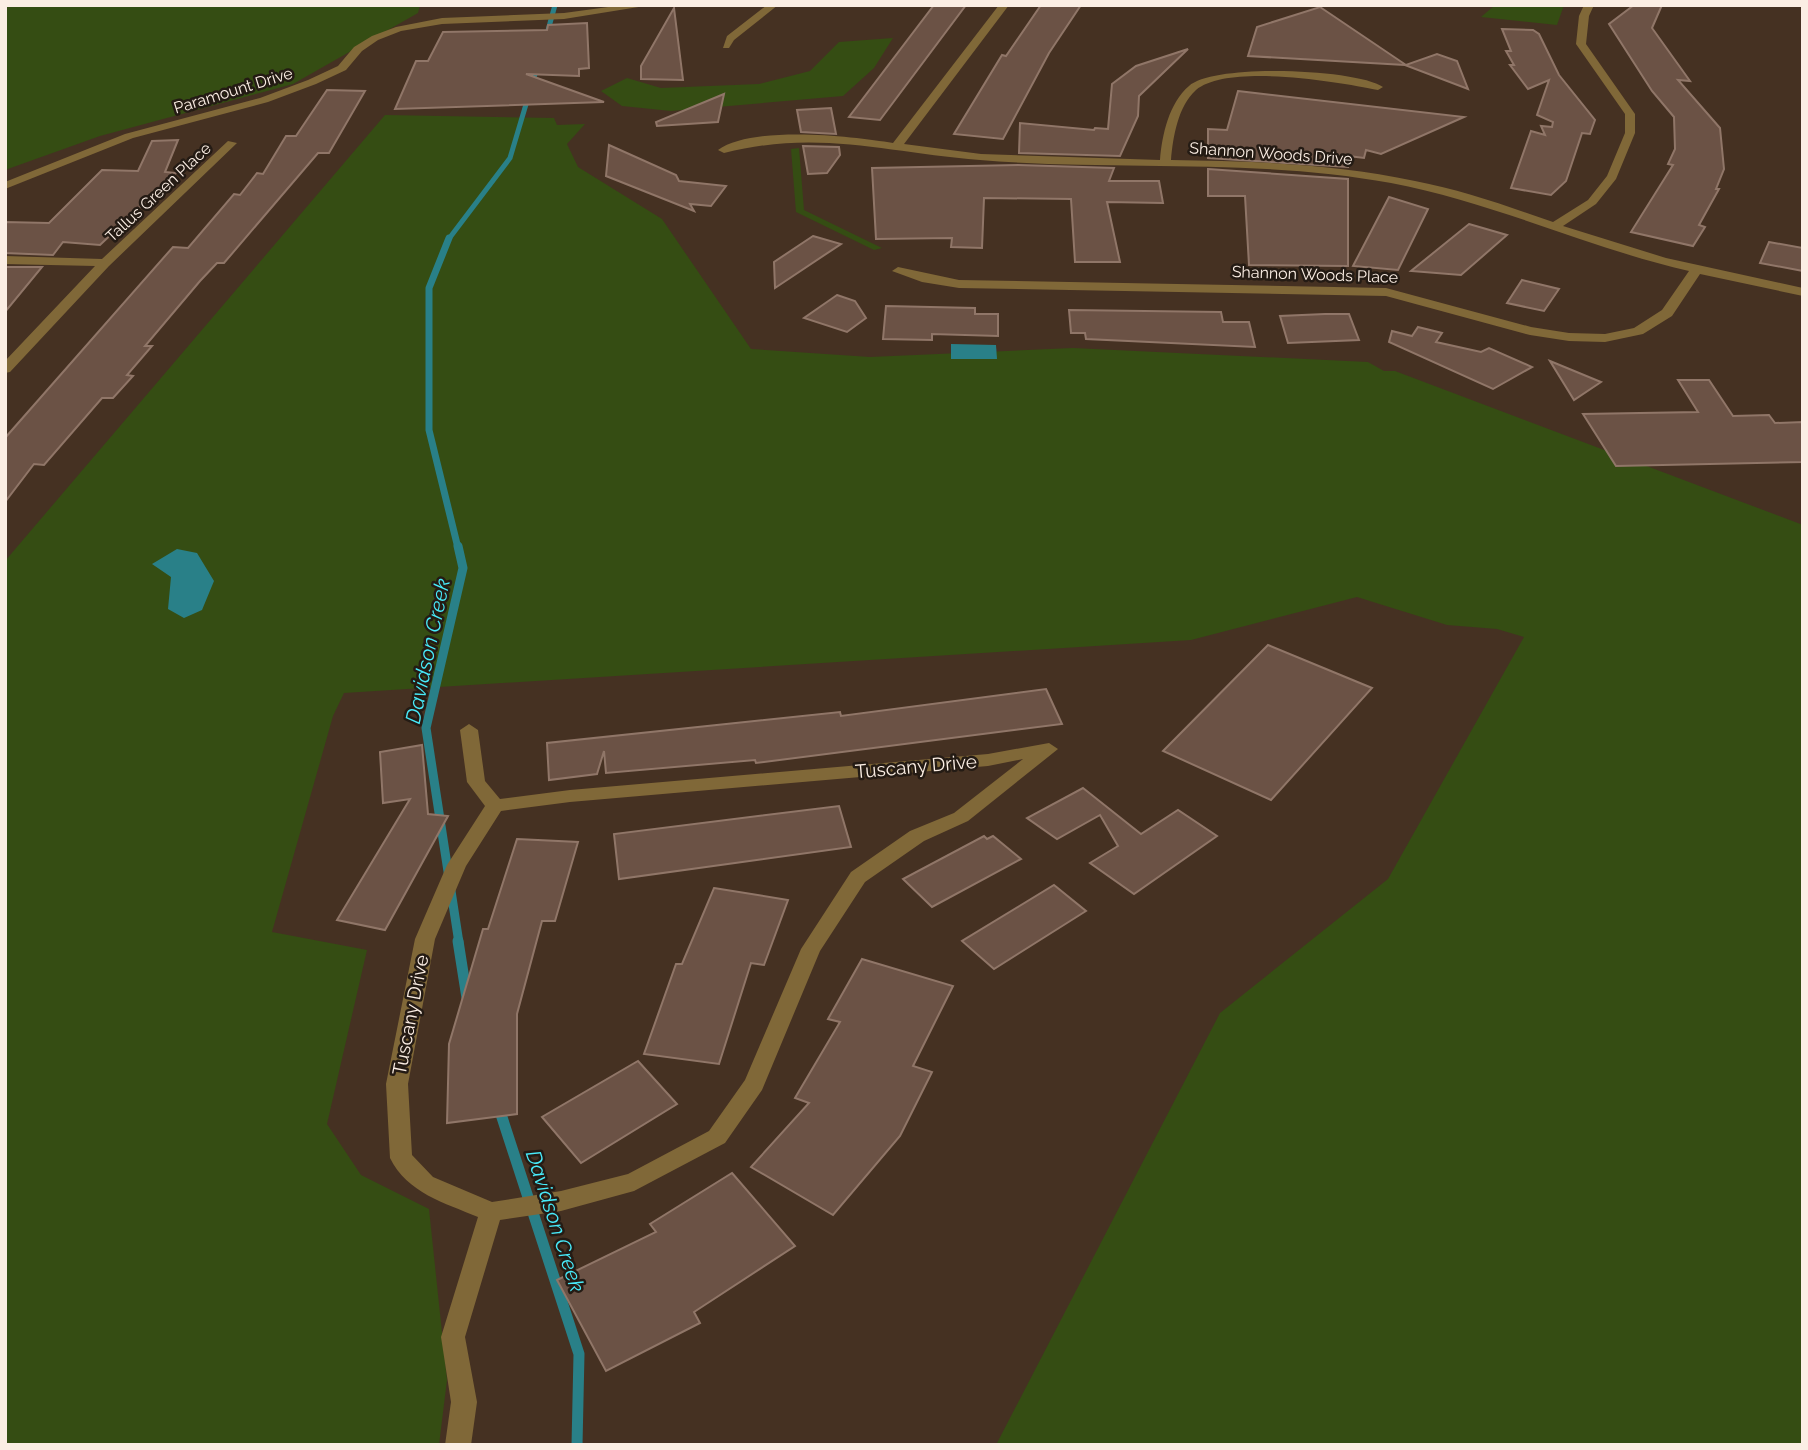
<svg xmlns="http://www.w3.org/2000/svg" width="1808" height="1450" font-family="Raleway,sans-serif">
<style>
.green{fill:#354d13}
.water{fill:#298088}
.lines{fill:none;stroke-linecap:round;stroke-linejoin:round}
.stream-far3{stroke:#298088;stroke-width:5}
.stream-far2{stroke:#298088;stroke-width:7}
.stream-far1{stroke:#298088;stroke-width:9}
.stream{stroke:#298088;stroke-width:11}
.building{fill:#6b5245;stroke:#907668;stroke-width:2}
.minor{fill:#806838;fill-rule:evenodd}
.labels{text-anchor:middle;stroke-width:5;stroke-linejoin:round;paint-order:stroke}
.far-street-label{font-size:16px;fill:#fbeee4;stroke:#241b14}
.street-label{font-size:19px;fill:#fbeee4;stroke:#241b14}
.water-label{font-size:21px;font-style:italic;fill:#48ebfa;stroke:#241b14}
</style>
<rect width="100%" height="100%" fill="#453122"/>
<g class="green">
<polygon points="5,5 420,5 418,13 293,84 100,136 5,170"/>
<polygon points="1495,5 1564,5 1557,25 1481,17"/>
<polygon points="893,38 874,68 843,96 671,111 622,106 601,91 627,78 661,88 759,84 810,71 839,42"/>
<polygon points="385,115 554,118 557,125 585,124 567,144 578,167 662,219 751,349 870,357 1073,348 1368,362 1384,371 1395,371 1803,525 1803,1445 996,1445 1220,1013 1388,879 1524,637 1497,629 1447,625 1357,597 1191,640 344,693 333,716 272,932 367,950 327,1124 361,1175 429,1209 447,1380 439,1445 5,1445 5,561"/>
<polygon points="799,148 804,210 882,248 874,250 796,212 791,149"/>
</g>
<g class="water">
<polygon points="951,344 996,345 997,359 951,359"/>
<polygon points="177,549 197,553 214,581 202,610 184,618 168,609 171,577 152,564"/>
</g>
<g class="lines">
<g class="stream-far3">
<polyline points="547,34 555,5"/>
<polyline points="448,240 510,158 538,64"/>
</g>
<polyline class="stream-far2" points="449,238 429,288 429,430 458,548"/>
<polyline class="stream-far1" points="458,546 463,568 426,728 459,943"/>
<g class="stream">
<polyline points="458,941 467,998"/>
<polyline points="498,1105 579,1354 577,1445"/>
</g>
</g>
<g class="building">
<polygon points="934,5 966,5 880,120 849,117"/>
<polygon points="1041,5 1081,5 1049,53 1003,139 954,134 1002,55 1006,56"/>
<polygon points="1634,5 1662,5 1652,28 1690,81 1678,80 1720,128 1724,169 1716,189 1719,189 1699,225 1705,227 1693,246 1631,232 1673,165 1668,164 1675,149 1674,117 1652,91 1609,24"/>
<polygon points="1320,7 1406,65 1437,54 1457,61 1468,89 1405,65 1248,56 1257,27"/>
<polygon points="674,8 683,80 641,79 641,66"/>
<polygon points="587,23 589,68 579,69 579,76 526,74 604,102 395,109 416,61 428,61 443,32 547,30 548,25"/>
<polygon points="1502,29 1533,30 1539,34 1559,75 1595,120 1590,134 1582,133 1566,181 1551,195 1511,188 1531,131 1545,135 1541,126 1552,127 1553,122 1537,115 1549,80 1528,89 1510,65 1514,65 1506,51 1511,51"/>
<polygon points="1188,49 1139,96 1138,116 1120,156 1019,153 1020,123 1094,130 1095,128 1108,129 1112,84 1136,66"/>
<polygon points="327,90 365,91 329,153 318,153 224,263 217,263 200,281 145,346 152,346 127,375 133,376 113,398 102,398 44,465 34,464 5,502 5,438 173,247 188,248 234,194 240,195 257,173 263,174 286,136 296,136"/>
<polygon points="1238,91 1464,117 1381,154 1366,150 1364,158 1348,156 1348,167 1208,158 1208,129 1227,130"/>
<polygon points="724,94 718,122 657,126 656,122"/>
<polygon points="831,108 836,134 801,132 797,110"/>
<polygon points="178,140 165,172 176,173 100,245 63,242 53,255 5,253 5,222 49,223 102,170 138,171 152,141"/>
<polygon points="609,145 676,175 679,181 726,186 711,206 690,204 694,211 606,176"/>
<polygon points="803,146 839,147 840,155 827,173 808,174"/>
<polygon points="1018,165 1114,168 1109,181 1159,181 1163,203 1107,202 1120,262 1075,262 1071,199 984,198 982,248 951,247 952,238 876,239 872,168"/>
<polygon points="1208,169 1348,179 1348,266 1249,265 1245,196 1208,196"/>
<polygon points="1389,197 1428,209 1398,270 1353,266"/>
<polygon points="1469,224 1507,235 1461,275 1411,271"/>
<polygon points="813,236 841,244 775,288 774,262"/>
<polygon points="1769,242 1803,248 1803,271 1760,263"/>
<polygon points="5,267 42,267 5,312"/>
<polygon points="1522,280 1559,289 1544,311 1507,303"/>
<polygon points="837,295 855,301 866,318 847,332 804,318"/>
<polygon points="886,306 975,308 975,314 998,314 998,336 932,334 932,340 883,339"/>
<polygon points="1069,310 1221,312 1223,322 1249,322 1255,347 1086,339 1085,333 1071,333"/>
<polygon points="1325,314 1349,314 1359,340 1288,343 1280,316"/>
<polygon points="1418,327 1442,333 1436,342 1481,352 1489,348 1532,367 1493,389 1389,342 1392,331 1412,336"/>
<polygon points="1550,361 1601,382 1574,400"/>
<polygon points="1678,380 1709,380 1733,416 1769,415 1775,423 1803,422 1803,462 1616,466 1583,414 1698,412"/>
<polygon points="1268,645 1372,688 1271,800 1163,751"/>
<polygon points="1046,689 1062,724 756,763 755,760 606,773 604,751 597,774 549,780 547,743 840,712 841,716"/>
<polygon points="422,745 428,814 448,816 385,930 337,920 410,799 383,803 380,752"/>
<polygon points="1083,788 1141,834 1178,810 1217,836 1134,894 1090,863 1118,846 1100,815 1057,839 1027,818"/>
<polygon points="839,806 851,847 619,879 614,834"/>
<polygon points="984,836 987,839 993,836 1021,859 932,907 903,879"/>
<polygon points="517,839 578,842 555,921 542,921 517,1014 517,1114 447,1123 449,1044 483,929 488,929"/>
<polygon points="1054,885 1086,911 994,969 962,941"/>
<polygon points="714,888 788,900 764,965 751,963 719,1064 644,1054 676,964 682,964"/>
<polygon points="862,959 953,986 913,1066 932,1072 900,1136 833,1215 751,1167 809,1103 795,1098 840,1022 828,1019"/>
<polygon points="638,1061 677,1104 581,1163 542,1117"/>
<polygon points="732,1173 795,1246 694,1312 700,1323 606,1371 557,1280 656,1232 650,1224"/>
</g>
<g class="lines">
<g class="minor">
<polygon points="623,5 651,5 564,19 442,24 401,31 378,40 362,51 346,70 316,84 268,102 133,138 5,189 5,182 125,134 260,98 308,80 338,66 354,47 372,36 396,27 442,18 564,13"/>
<polygon points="767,5 778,5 734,40 729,48 723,48 727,36"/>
<path d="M999,5H1009L904,144L981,154L1160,160C1162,135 1169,103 1189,86C1214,63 1357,69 1383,87L1378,90C1339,82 1228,63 1196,90C1178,106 1173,137 1171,160C1252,161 1335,164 1415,181C1462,190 1507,206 1553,222L1588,200L1607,176L1625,133V114L1576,44L1579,16L1584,5H1594L1589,16L1586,44L1635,114V133L1616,179L1596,204L1563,226L1666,258L1803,288V296L1700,274L1672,316L1643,334L1605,342L1569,341L1530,335L1386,296L959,288L922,282L892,271L898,267L959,280L1386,288L1531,327L1569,333L1605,334L1634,328L1662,310L1689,271C1588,248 1493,202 1391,183C1256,158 1117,171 980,160C887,153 819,129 724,153L718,150C753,125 852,136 893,143Z"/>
<polygon points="228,141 237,143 109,266 10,372 5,373 5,361 95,266 5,264 5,256 102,259"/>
<path d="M469,724L478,730L485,781L500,799L570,790L988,754L1049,743L1058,749L968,821L924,841L865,882L820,951L762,1090L725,1143L634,1191L561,1211L500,1220L465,1337L477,1402L471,1445H445L451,1402L441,1337L478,1217C445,1203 407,1193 390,1158L386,1084L415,939L447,865L485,806L467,782L460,730ZM1023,759L954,813L910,831L851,872L801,949L745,1080L709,1131L628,1174L561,1191L492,1202L433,1177L412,1155L408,1084L435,939L466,866L501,811L570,802L988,766Z"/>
</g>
</g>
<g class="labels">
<g class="far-street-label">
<text transform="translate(233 90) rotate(-17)" y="6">Paramount Drive</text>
<text transform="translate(1271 153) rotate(4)" y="6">Shannon Woods Drive</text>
<text transform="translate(158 192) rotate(-43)" y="6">Tallus Green Place</text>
<text transform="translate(1315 274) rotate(2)" y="6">Shannon Woods Place</text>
</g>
<g class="street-label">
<text transform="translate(916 766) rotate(-5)" y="7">Tuscany Drive</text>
<text transform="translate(410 1015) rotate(-79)" y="7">Tuscany Drive</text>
</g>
<g class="water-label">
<text transform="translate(428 651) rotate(-78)" y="7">Davidson Creek</text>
<text transform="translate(555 1221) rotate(72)" y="7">Davidson Creek</text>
</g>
</g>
<rect width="1808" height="1450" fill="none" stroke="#fbeee4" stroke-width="14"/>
</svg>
